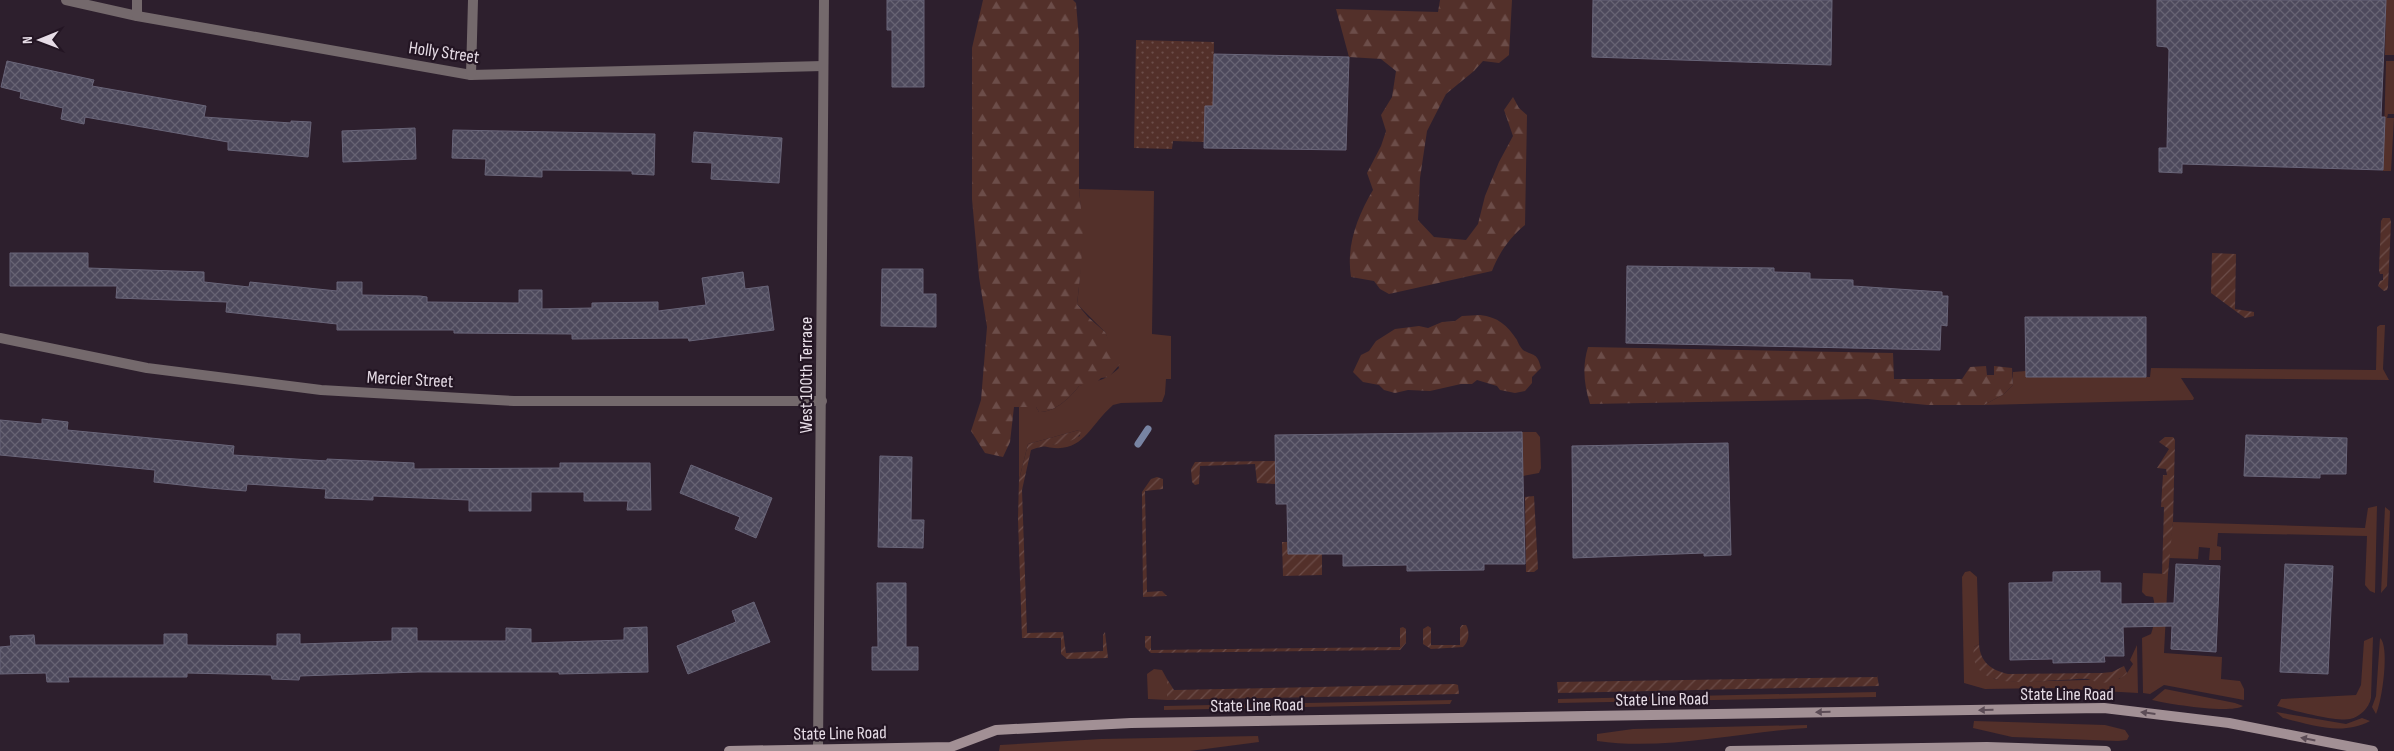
<svg xmlns="http://www.w3.org/2000/svg" width="2394" height="751" font-family="'Sofia Sans Condensed',sans-serif">
<style>
.grass{fill:#53302a}
.forest{fill:url(#forest-firs)}
.park{fill:url(#park-dots)}
.garden{fill:url(#garden-furrows)}
.lines{fill:none;stroke-linecap:round;stroke-linejoin:round}
.stream{stroke:#7884a3;stroke-width:7}
.building{fill:url(#building-cross-hatch);stroke:#696579}
.minor{stroke:#74696c;stroke-width:10}
.secondary{stroke:#a29095;stroke-width:10}
.oneway{fill:#5c4c56}
.labels{text-anchor:middle;stroke-width:4.5;stroke-linejoin:round;paint-order:stroke}
.street-label{font-size:18px;fill:#e6dce6;stroke:#231523}
</style>
<defs>
<pattern id="forest-firs" width="22" height="20" patternUnits="userSpaceOnUse" patternTransform="scale(1.25)"><rect width="22" height="20" fill="#53302a"/><path d="M5 1l3.5 6h-7zM16 11l3.5 6h-7z" fill="#6c4d49"/></pattern>
<pattern id="park-dots" width="8" height="8" patternUnits="userSpaceOnUse" patternTransform="scale(1.25)"><rect width="8" height="8" fill="#53302a"/><path d="M2 2h.1M6 6h.1" fill="none" stroke="#6c4d49" stroke-width="1.8" stroke-linecap="round"/></pattern>
<pattern id="garden-furrows" width="10" height="10" patternUnits="userSpaceOnUse" patternTransform="scale(1.25)"><rect width="10" height="10" fill="#53302a"/><path d="M-1 1l2-2M0 10L10 0M9 11l2-2" fill="none" stroke="#6c4d49"/></pattern>
<pattern id="building-cross-hatch" width="8" height="8" patternUnits="userSpaceOnUse" patternTransform="scale(1.25)"><rect width="8" height="8" fill="#4d495c"/><path d="M0 0l8 8M0 8l8-8" fill="none" stroke="#676373"/></pattern>
</defs>
<rect width="100%" height="100%" fill="#2d1f2d"/>
<g class="grass">
<polygon points="2386,0 2394,0 2394,55 2385,55"/>
<polygon points="2386,61 2394,61 2394,114 2388,114 2387,118 2394,118 2391,171 2383,171"/>
<path d="M1079,189L1154,191L1152,334L1171,336V379H1166L1165,394L1162,402L1121,403L1113,405C1087,428 1082,458 1040,445H1052L1080,436L1079,430L1028,444L1019,480V407H1036L1039,412C1054,413 1071,397 1079,386C1097,380 1104,382 1119,368L1105,332L1077,304C1082,265 1083,228 1079,189Z"/>
<polygon points="2380,325 2385,325 2383,369 2389,380 2181,378 2194,398 2193,400 1984,405 2004,394 2013,385 2013,372 2026,371 2026,377 2150,377 2151,368 2376,370 2377,327"/>
<polygon points="1522,432 1536,432 1540,437 1541,468 1539,473 1523,476"/>
<polygon points="2377,506 2375,593 2370,591 2365,585 2367,536 2218,533 2217,546 2221,547 2221,560 2209,560 2210,548 2199,547 2198,559 2168,558 2173,522 2365,528 2368,508"/>
<polygon points="2385,507 2390,511 2387,586 2381,593"/>
<polygon points="1970,571 1977,577 1979,644 1974,647 1994,679 2018,682 2119,679 2127,673 2133,664 2130,660 2137,645 2138,693 2049,688 1985,689 1964,683 1962,577 1965,572"/>
<path d="M2143,573L2168,574L2164,653L2222,657L2221,679L2240,681L2244,689V700L2164,685L2150,694L2143,693L2142,638L2151,634C2155,624 2156,607 2153,597L2146,596L2142,592Z"/>
<path d="M2373,637L2371,698C2369,708 2360,717 2350,719C2337,722 2292,710 2277,706L2281,699L2356,695L2361,685L2364,641Z"/>
<path d="M2380,638C2390,646 2382,702 2376,714L2372,707L2376,696Z"/>
<polygon points="1154,669 1162,670 1167,679 1167,700 1148,699 1147,674"/>
<path d="M2165,689L2235,703L2243,706C2229,714 2169,704 2152,700Z"/>
<polygon points="1876,692 1876,697 1558,703 1558,699"/>
<polygon points="1452,700 1450,704 1164,710 1164,706"/>
<path d="M2276,712L2346,724L2362,718L2370,721C2342,736 2312,725 2283,718Z"/>
<polygon points="1974,721 2105,725 2125,730 2129,736 2127,740 2118,741 2012,737 1973,728"/>
<path d="M1807,725V728C1738,732 1665,751 1597,741V734L1633,729Z"/>
<polygon points="1258,736 1259,742 1190,751 999,751 1000,745 1101,739"/>
</g>
<g class="forest">
<path d="M983,0H1073L1076,3L1079,39V189L1083,228L1081,269L1077,304L1088,317L1105,332L1120,364L1109,377L1101,378L1096,383L1079,386C1071,397 1054,413 1039,412L1036,407H1014L1010,442L1003,457L985,453L971,431L981,400L987,327L979,277L972,199V48Z"/>
<path d="M1440,0H1512L1509,55L1499,63L1483,61L1474,71L1446,94L1427,131L1420,178L1418,220L1434,237L1466,240L1478,224L1485,196L1499,162L1513,136L1504,110L1513,97L1519,108L1527,115L1525,225C1510,237 1499,253 1492,271L1389,294L1380,289L1374,281L1351,277C1346,246 1357,217 1373,190L1367,173L1381,146L1386,131L1381,115L1392,97L1396,71L1381,59L1349,57L1336,9L1438,12Z"/>
<path d="M1480,315C1498,317 1507,325 1517,340C1518,343 1521,348 1523,350C1534,357 1537,352 1541,368L1532,377V383L1525,391L1515,393L1500,390L1497,386L1477,380L1472,384H1461L1430,391L1408,390L1395,393L1384,390L1379,385L1363,382L1353,372L1361,355L1369,351L1376,341L1395,329L1419,326L1428,328L1442,322L1455,321L1462,316Z"/>
<path d="M1588,347L1893,353L1894,379H1962L1970,367L1986,366L1987,375H1994V366L2012,368L2013,385L2004,394L1984,405H1927L1868,399L1590,404C1584,384 1582,367 1588,347Z"/>
</g>
<polygon class="park" points="1136,40 1214,42 1213,106 1205,106 1204,142 1173,141 1172,149 1134,148"/>
<g class="garden">
<polygon points="2383,218 2390,218 2391,222 2388,287 2387,290 2384,291 2378,286 2380,281 2383,280 2383,274 2380,274 2379,270 2381,221"/>
<polygon points="2212,253 2236,254 2235,309 2254,312 2254,316 2245,318 2211,293"/>
<path d="M1079,430L1081,433C1075,445 1044,444 1031,450L1022,490L1027,633L1063,632L1066,653L1103,651V635L1105,632L1108,658L1067,659L1061,654V638H1022L1018,519L1019,480L1028,444Z"/>
<polygon points="2165,437 2173,437 2175,440 2173,522 2168,574 2162,574 2164,507 2161,507 2163,475 2167,475 2166,469 2157,468 2169,449 2159,442"/>
<polygon points="1275,461 1275,484 1257,483 1255,464 1200,466 1199,484 1195,485 1192,482 1191,469 1195,462"/>
<polygon points="1157,477 1163,479 1163,489 1145,491 1147,592 1162,591 1167,596 1143,597 1142,492 1151,479"/>
<polygon points="1534,496 1538,569 1534,572 1526,572 1525,497"/>
<polygon points="1282,542 1287,542 1288,554 1322,554 1322,575 1283,576"/>
<path d="M1462,625H1466C1470,631 1469,642 1463,647L1431,649L1423,644V629L1428,626L1431,628V645H1460V628Z"/>
<polygon points="1403,627 1406,629 1406,643 1400,650 1151,653 1145,647 1145,636 1151,636 1151,650 1400,647 1400,628"/>
<path d="M1979,644C1980,662 1991,670 2008,674L2102,673L2112,672L2124,666L2127,673C2121,680 2108,683 2099,683C2095,682 2092,680 2088,679C2079,678 2069,680 2061,680C2035,681 1967,693 1974,647Z"/>
<polygon points="1877,675 1879,686 1558,693 1557,682 1877,677"/>
<polygon points="1167,679 1174,690 1455,684 1458,685 1459,694 1167,700"/>
</g>
<g class="lines">
<polyline class="stream" points="1138,444 1148,429"/>
</g>
<g class="building">
<polygon points="887,0 924,0 924,87 892,87 892,30 887,30"/>
<polygon points="1593,0 1832,0 1831,65 1592,57"/>
<polygon points="2157,0 2386,0 2381,117 2385,117 2383,170 2182,164 2182,173 2159,172 2159,148 2167,148 2169,50 2167,47 2157,46"/>
<polygon points="1214,54 1349,57 1346,150 1204,148 1205,106 1213,106"/>
<polygon points="7,61 94,80 92,86 206,106 204,117 291,123 291,121 311,122 308,157 228,150 228,142 85,117 84,124 61,119 63,108 20,98 21,92 1,87"/>
<polygon points="415,128 416,159 343,162 342,131"/>
<polygon points="453,130 655,134 654,175 632,174 632,171 542,170 542,177 485,175 486,159 452,158"/>
<polygon points="694,132 782,138 779,183 711,179 712,163 692,162"/>
<polygon points="10,253 88,253 88,268 204,272 204,282 249,287 250,282 337,291 337,282 362,282 362,295 420,296 427,297 427,302 519,303 519,290 542,290 542,309 592,308 592,303 658,302 658,311 706,305 702,278 743,272 745,289 768,286 774,330 689,341 688,338 572,339 572,334 454,333 454,330 337,330 337,324 226,312 227,302 116,298 117,286 10,286"/>
<polygon points="1627,266 1774,268 1774,272 1810,273 1810,279 1853,280 1853,286 1942,292 1942,296 1948,296 1947,326 1941,325 1940,350 1626,343"/>
<polygon points="882,269 923,269 923,294 936,294 936,327 881,326"/>
<polygon points="2025,317 2146,317 2146,377 2026,377"/>
<polygon points="42,419 68,422 67,430 234,446 233,455 327,461 327,459 414,463 414,469 560,468 560,463 650,463 651,510 627,510 628,501 584,501 584,492 531,492 531,511 469,511 469,500 373,496 373,500 325,498 326,489 247,484 246,491 209,488 154,482 155,470 0,455 0,420 42,424"/>
<polygon points="1522,432 1525,564 1484,564 1484,570 1407,571 1407,565 1343,566 1343,554 1288,554 1287,504 1276,504 1275,435"/>
<polygon points="2246,435 2347,438 2346,474 2320,474 2320,478 2244,476"/>
<polygon points="1728,443 1731,555 1704,556 1704,553 1573,558 1572,446"/>
<polygon points="880,456 912,457 911,520 924,520 923,548 878,547"/>
<polygon points="691,465 772,498 756,538 735,529 740,517 680,493"/>
<polygon points="2176,564 2220,566 2216,652 2171,649 2172,626 2123,627 2124,656 2104,656 2105,662 2053,663 2053,659 2010,660 2009,583 2053,582 2053,572 2100,571 2100,583 2121,583 2121,604 2174,603"/>
<polygon points="2285,564 2333,566 2328,674 2280,672"/>
<polygon points="877,583 906,583 906,647 918,647 918,670 872,670 872,647 878,647"/>
<polygon points="754,602 770,642 688,674 677,646 736,622 732,611"/>
<polygon points="647,627 648,672 559,674 559,672 418,672 300,676 299,680 272,679 271,675 187,673 187,677 68,677 69,682 47,682 46,673 0,674 0,647 11,646 10,636 34,635 35,645 164,645 164,634 187,634 187,645 277,646 277,634 300,634 300,644 392,641 392,628 417,628 417,641 506,641 506,628 531,629 531,643 624,640 624,628"/>
</g>
<g class="lines">
<g class="minor">
<polyline points="66,0 137,16 471,75 823,66"/>
<polyline points="137,16 137,0"/>
<polyline points="471,75 473,0"/>
<polyline points="0,338 147,368 321,390 514,401 822,401"/>
<polyline points="818,749 824,0"/>
</g>
<g class="secondary">
<polyline points="729,751 951,747 996,730 1131,723 2104,708 2229,723 2373,751"/>
<polyline points="1730,751 1987,747 2106,751"/>
</g>
</g>
<defs><path id="oneway-solid" d="M-6-.8H1V-3.2L6.5 0L1 3.2V.8H-6Z" transform="scale(1.25)"/></defs>
<g class="oneway">
<use href="#oneway-solid" transform="translate(1986 710) rotate(179)"/>
<use href="#oneway-solid" transform="translate(1823 712) rotate(179)"/>
<use href="#oneway-solid" transform="translate(2148 713) rotate(-173)"/>
<use href="#oneway-solid" transform="translate(2308 739) rotate(-169)"/>
</g>
<g class="labels">
<g class="street-label">
<text transform="translate(444 52) rotate(8)" y="6">Holly Street</text>
<text transform="translate(806 375) rotate(-90)" y="6">West 100th Terrace</text>
<text transform="translate(410 379) rotate(3)" y="6">Mercier Street</text>
<text x="2067" y="700">State Line Road</text>
<text transform="translate(1662 699) rotate(-1)" y="6">State Line Road</text>
<text transform="translate(1257 705) rotate(-1)" y="6">State Line Road</text>
<text transform="translate(840 733) rotate(-1)" y="6">State Line Road</text>
</g>
</g>
<g transform="translate(40 40) rotate(269)" stroke="#231523" stroke-width="4" paint-order="stroke">
<path d="M0-4L9 19L0 12L-9 19Z" fill="#e6dce6"/>
<text y="-8" font-size="14" font-weight="bold" text-anchor="middle" fill="#e6dce6">N</text>
</g>
</svg>
